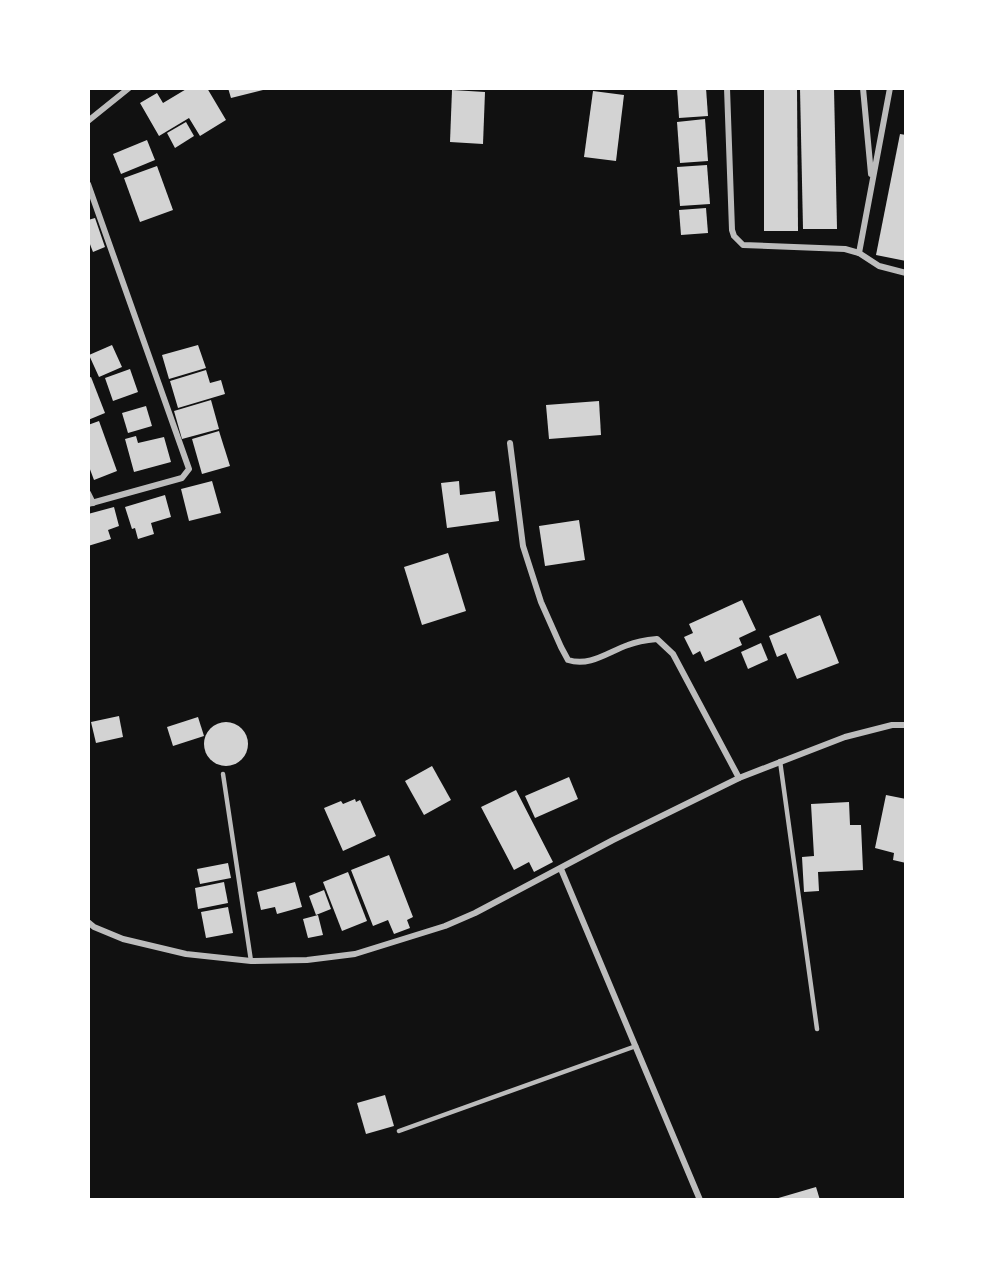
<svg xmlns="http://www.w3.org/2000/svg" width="994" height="1288" font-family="'Open Sans',sans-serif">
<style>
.building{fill:#d3d3d3}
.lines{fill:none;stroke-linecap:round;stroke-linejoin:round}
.service{stroke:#bcbcbc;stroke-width:4.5}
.minor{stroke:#bcbcbc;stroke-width:6}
</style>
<rect width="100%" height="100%" fill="#111"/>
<g class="building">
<polygon points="188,88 207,88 226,120 200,136 189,118 159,136 140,103 157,93 163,103"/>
<polygon points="228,88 267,88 267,89 231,98"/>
<polygon points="677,88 706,88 708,116 679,118"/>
<polygon points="764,88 797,88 798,231 764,231"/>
<polygon points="800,88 834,88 837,229 803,229"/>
<polygon points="452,90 485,92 483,144 450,142"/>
<polygon points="593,91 624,95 616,161 584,157"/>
<polygon points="705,119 708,161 680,163 677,122"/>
<polygon points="186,122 194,136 175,148 167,133"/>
<polygon points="900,134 906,135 906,261 876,255"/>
<polygon points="147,140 155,160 121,174 113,154"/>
<polygon points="707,165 710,204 680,206 677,167"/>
<polygon points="157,166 173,210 140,222 124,178"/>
<polygon points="706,208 708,233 681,235 679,210"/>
<polygon points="95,218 105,247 93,252 88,239 88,220"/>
<polygon points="112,345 122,367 99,377 89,355"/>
<polygon points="198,345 206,368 169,379 162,355"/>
<polygon points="130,369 138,392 113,401 105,378"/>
<polygon points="206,370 210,383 221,380 225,394 178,408 170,381"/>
<polygon points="91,377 105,413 88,420 88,378"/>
<polygon points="211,400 219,429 182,439 174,411"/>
<polygon points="599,401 601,435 549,439 546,405"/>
<polygon points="146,406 152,426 128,433 122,413"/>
<polygon points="99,421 117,471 94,480 88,464 88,425"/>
<polygon points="219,431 230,466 202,474 192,439"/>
<polygon points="136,436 138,443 164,437 171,462 134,472 125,439"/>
<polygon points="212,481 221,513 189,521 181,489"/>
<polygon points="459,481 460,495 495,491 499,521 447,528 441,483"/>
<polygon points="165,495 171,517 151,523 154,534 138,539 135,528 132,529 125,507"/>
<polygon points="114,507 119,526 108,530 111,539 88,546 88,514"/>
<polygon points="579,520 585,560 545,566 539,526"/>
<polygon points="448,553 466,611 422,625 404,567"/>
<polygon points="742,600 756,630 739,638 742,645 705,662 700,651 693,655 684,637 693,633 689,624"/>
<polygon points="820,615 839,663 797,679 786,653 777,657 769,636"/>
<polygon points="761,643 768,660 748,669 741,652"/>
<polygon points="119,716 123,737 96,743 91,722"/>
<polygon points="198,717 204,736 173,746 167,727"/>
<circle cx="226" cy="744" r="22"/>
<polygon points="432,766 451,800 424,815 405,781"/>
<polygon points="569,777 578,799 535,818 525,796"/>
<polygon points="516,790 553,862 534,872 529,862 514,870 481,807"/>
<polygon points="886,795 906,799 906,863 893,860 894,853 875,848"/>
<polygon points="355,799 356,802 360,800 376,836 343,851 324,808 341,801 343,804"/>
<polygon points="849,802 850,825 861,825 863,870 818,872 819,891 804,892 802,857 814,856 811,804"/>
<polygon points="389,855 413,917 407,920 410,928 394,934 388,920 373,926 351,870"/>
<polygon points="228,863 231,878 200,884 197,869"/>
<polygon points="348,872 367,921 342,931 323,882"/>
<polygon points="224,882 228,903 198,909 195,888"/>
<polygon points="295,882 302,907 277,914 275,907 261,910 257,892"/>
<polygon points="324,890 331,909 316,915 309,896"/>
<polygon points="228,907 233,933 206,938 201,912"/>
<polygon points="318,915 323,935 308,938 303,919"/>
<polygon points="385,1095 394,1126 366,1134 357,1103"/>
<polygon points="816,1187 820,1200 775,1200 775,1199"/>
</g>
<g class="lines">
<g class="service">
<polyline points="780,761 817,1029"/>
<polyline points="223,774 251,961"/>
<polyline points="399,1131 636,1046"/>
</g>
<g class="minor">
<polyline points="727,88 732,230 734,236 743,245 845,249 859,253 879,266 906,273"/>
<polyline points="863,88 871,174"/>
<polyline points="88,121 129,88"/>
<polyline points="88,184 189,469 182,478 88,504"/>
<polyline points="859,253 890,88"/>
<path d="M510,443L523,546L541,602L561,647L568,660C590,667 608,652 628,645C638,641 647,640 657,639L673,654L739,778"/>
<polyline points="88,493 93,503"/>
<polyline points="561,869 700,1200"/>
<polyline points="88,922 94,927 123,939 186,954 251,961 307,960 355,954 445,926 475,913 613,840 739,778 845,737 892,725 906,725"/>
</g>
</g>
<rect width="994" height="1288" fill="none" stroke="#ffffff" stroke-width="180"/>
</svg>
